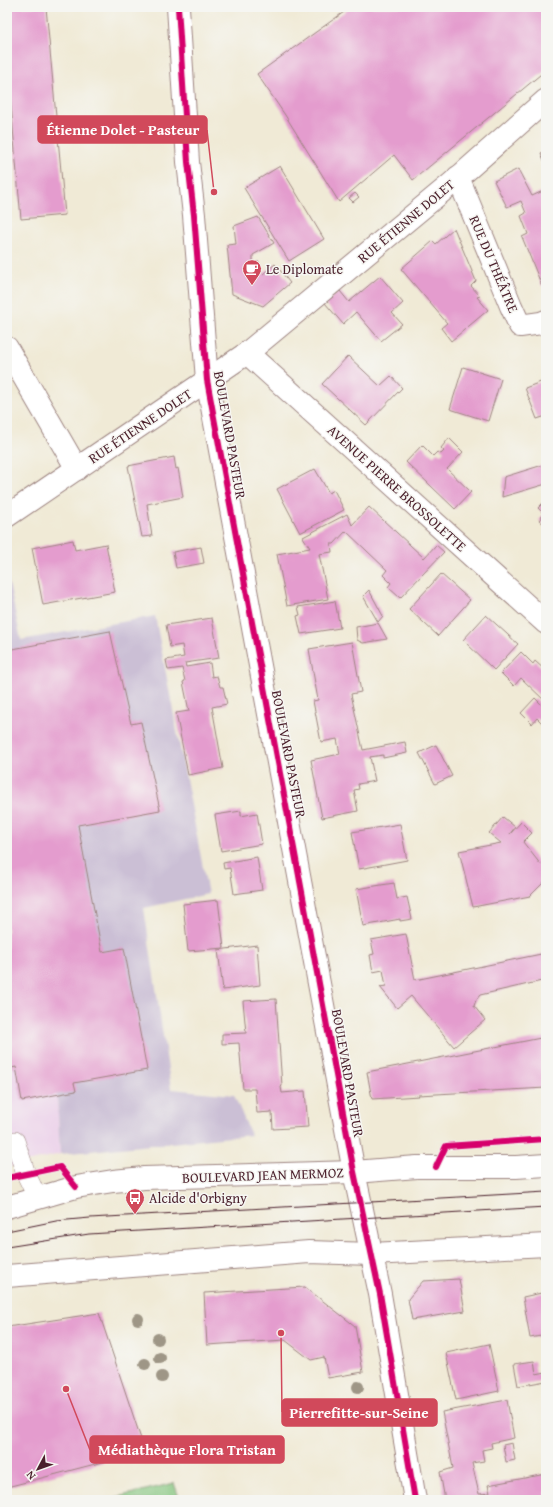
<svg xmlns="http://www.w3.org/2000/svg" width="553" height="1507" font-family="'Gentium Book Plus',serif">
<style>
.built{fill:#ecd1ea}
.industrial{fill:#cbbfd5}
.green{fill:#84c57e;stroke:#677254}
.building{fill:#e49cce}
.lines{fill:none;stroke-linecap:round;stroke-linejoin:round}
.lane-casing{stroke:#9d8480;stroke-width:20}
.street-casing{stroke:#9d8480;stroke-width:24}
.secondary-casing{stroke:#9d8480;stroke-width:24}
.primary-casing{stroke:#9d8480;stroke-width:24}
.lane{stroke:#fff;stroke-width:19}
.street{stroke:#fff;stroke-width:22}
.secondary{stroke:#fff;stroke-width:22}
.primary{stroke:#fff;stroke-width:22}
.tram{stroke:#4a1f2b;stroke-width:1}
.cycleway-casing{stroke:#f6f6f2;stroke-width:8}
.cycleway{stroke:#d6006c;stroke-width:6}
.tree{fill:#9e9686}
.labels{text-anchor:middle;stroke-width:3;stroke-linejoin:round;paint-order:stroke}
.street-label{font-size:14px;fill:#4a1f2b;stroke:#f6f6f2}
.poi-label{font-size:14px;fill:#4a1f2b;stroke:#f6f6f2;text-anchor:start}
.leader{fill:none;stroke:#d1495b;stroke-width:1.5}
.callout-dot{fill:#d1495b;stroke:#f6f6f2;stroke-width:1.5}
.callout{fill:#d1495b;stroke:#d1495b;stroke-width:1.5}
.callout-label{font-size:15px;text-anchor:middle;font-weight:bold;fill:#fff}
</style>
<rect width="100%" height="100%" fill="#f6f6f2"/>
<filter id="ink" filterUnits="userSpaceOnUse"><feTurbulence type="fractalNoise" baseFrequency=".025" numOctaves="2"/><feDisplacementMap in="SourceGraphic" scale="8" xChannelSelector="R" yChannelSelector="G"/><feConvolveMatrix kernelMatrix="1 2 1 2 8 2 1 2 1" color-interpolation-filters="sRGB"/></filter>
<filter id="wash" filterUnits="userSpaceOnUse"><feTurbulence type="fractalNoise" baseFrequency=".012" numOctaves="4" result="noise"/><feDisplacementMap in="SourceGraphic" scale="16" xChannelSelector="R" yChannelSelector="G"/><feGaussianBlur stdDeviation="0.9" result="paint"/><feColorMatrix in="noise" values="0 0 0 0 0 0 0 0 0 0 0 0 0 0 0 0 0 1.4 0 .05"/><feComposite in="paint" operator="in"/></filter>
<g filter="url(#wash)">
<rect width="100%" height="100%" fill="#f0ead6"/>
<polygon class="built" points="16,1067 57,1094 60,1154 7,1167 7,1069"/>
<polygon class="industrial" points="7,574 21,640 155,616 208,894 144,908 171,1089 234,1095 251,1135 60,1154 57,1095 22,1101 16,1068 7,1069"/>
<polygon class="green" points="174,1483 180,1500 105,1500"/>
<g id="blocks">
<g class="building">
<polygon points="7,7 46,7 65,215 21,219 7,60"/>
<polygon points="351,7 546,7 546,70 413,180 394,155 339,202 285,115 257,74"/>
<polygon points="546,151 546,165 541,153"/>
<polygon points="280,166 324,239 289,261 244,188"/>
<polygon points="518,169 532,196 543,191 546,197 546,284 542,286 522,237 528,234 521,216 526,213 521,201 507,207 494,181"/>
<polygon points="355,193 359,197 353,202 349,198"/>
<polygon points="258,217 274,243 253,255 253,263 259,262 259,270 263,274 275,264 290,283 263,306 232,294 227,245 236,244 234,226"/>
<polygon points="454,228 476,281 471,286 480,296 477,297 488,310 451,341 441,328 447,323 401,269 433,241 436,244"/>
<polygon points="380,276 403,303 392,313 402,324 381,341 356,312 343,324 325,303 340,291 349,302"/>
<polygon points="348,356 380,386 391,376 402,388 366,425 322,384"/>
<polygon points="463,367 501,379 488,421 450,409"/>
<polygon points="546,380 546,416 537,419 525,388"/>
<polygon points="449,438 463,452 447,469 471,492 455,509 406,462 422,445 433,456 437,452 441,454 444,451 441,448"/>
<polygon points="174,457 176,469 178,468 183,497 147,504 152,536 142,537 128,466"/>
<polygon points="546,464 546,484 502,497 504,477"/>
<polygon points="315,469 329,493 334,490 344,510 300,533 277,489"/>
<polygon points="546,500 546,526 539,520 544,514 538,508"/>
<polygon points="369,507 424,558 436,545 444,552 400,598 388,587 391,583 383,575 387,570 346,531 334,544 331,544 332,552 319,554 328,599 287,606 277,554 310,548 303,537 347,514 352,525"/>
<polygon points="73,540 75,550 106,544 115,592 43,605 32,548"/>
<polygon points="201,547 204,563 176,568 173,552"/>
<polygon points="441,574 470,600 438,636 409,609"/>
<polygon points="369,590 383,616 378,622 363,596"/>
<polygon points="335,601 340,628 301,634 297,616 300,615 298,607"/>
<polygon points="486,615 518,644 494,670 463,640"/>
<polygon points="212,618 219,658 185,663 186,667 210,663 212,677 217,676 220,687 223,687 227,704 212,707 223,768 188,775 176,713 189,711 183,682 185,681 182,668 168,670 166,660 184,657 182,645 170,647 166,625"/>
<polygon points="378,623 387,639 363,643 357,640 356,627"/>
<polygon points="110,631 131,724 141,722 160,810 78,825 102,952 124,948 147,1070 74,1083 76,1091 22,1101 16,1067 7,1069 7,650"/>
<polygon points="352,642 361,692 351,694 363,750 405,742 407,753 383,758 383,755 370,757 375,781 358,784 359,789 354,790 358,811 322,818 311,760 340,754 337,739 321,742 313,701 318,700 309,649"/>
<polygon points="521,652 533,664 535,661 546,671 546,727 537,718 532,724 521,713 535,698 543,706 546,702 521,678 514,686 501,673"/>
<polygon points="436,745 452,776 435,784 419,753"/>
<polygon points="241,811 241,816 257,813 262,844 221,851 215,815"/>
<polygon points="503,817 515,827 510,834 521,822 532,833 523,842 541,865 544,862 546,865 546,880 530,896 473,907 459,851 501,843 489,833"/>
<polygon points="400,824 407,860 359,869 352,832"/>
<polygon points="257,857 262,890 234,894 230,868 224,869 223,863"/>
<polygon points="394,883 397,899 407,897 412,919 400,921 400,919 363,926 356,889"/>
<polygon points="218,900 224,948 188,951 183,904"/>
<polygon points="406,934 415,980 546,953 546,980 480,995 476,1000 474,1006 485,1020 454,1047 411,996 397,1008 380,987 386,986 383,970 373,972 370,955 374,954 371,940"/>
<polygon points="257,945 260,985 223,990 218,950"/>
<polygon points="276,999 282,1086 281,1087 282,1093 305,1091 308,1127 273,1129 272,1112 257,1113 255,1089 243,1089 239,1043 222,1044 222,1034 246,1033 243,1001"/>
<polygon points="546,1037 546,1088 418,1095 419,1096 372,1099 367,1072"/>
<polygon points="459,1279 465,1311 412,1320 408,1299 423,1281"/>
<polygon points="305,1287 355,1326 363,1372 328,1378 324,1357 311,1360 285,1340 207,1345 204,1293"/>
<polygon points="546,1292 546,1335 530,1338 523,1297"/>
<polygon points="99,1313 145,1451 7,1487 7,1327"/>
<polygon points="489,1344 499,1391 456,1400 446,1353"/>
<polygon points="534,1361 536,1374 546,1372 546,1381 518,1386 514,1364"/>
<polygon points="507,1400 514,1438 491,1443 492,1448 482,1450 484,1461 472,1463 479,1494 490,1493 488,1485 546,1474 546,1500 445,1500 440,1472 453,1468 442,1412"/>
<polygon points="512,1443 515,1460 506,1462 503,1445"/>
</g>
</g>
</g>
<g filter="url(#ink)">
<use href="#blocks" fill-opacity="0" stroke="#9d8480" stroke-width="1"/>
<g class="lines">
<defs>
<polyline id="lane" points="7,1143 15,1141 26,1174 38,1199"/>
<g id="street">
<polyline points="458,177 511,306 520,326 541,323 546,321"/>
<polyline points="7,348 77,469"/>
<polyline points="247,353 546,623"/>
</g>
<g id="secondary">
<polyline points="178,7 188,162 194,215 207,380 354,1172 380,1294 415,1500"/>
<polyline points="7,516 247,353 451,184 546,100"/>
</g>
<g id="primary">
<polyline points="7,1207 76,1187 113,1181 144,1178 354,1172 417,1167 516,1167 546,1165"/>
<polyline points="7,1276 309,1252 372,1254 546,1245"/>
</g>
</defs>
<use href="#lane" class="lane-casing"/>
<use href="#street" class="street-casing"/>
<use href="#secondary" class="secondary-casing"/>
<use href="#primary" class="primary-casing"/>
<use href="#lane" class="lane"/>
<use href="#street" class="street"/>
<use href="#secondary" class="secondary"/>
<use href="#primary" class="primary"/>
<g class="tram">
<polyline points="7,1231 56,1221 90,1218 546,1192"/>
<polyline points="7,1247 89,1234 546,1207"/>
</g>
<defs>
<g id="cycleway">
<polyline points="178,7 188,162 194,215 207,380 354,1172 380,1294 415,1500"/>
<polyline points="436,1167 446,1146 546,1139"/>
<polyline points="7,1178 60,1167 76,1187"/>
</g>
</defs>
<use href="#cycleway" class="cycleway-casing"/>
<use href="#cycleway" class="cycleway"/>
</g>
<g class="tree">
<circle cx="138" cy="1319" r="6"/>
<circle cx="158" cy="1339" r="6"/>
<circle cx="160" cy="1358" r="6"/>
<circle cx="145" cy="1364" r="6"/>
<circle cx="162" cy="1377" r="6"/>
<circle cx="358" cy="1387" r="6"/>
</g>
</g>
<defs>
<symbol id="cafe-pin" viewBox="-11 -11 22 30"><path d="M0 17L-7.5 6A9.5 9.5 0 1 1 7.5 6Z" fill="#d1495b" stroke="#f6f6f2"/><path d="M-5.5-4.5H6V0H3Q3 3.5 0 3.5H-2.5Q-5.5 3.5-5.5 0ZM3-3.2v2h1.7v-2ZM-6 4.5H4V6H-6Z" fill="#fff"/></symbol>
<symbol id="bus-pin" viewBox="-11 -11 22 30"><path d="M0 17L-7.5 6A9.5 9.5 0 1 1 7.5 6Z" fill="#d1495b" stroke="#f6f6f2"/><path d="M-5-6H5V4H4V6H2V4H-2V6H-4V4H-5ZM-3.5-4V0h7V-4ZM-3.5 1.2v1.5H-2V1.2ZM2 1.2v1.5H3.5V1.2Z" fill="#fff"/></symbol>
</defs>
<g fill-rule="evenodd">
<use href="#cafe-pin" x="241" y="258" width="22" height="30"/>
<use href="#bus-pin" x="124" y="1187" width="22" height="30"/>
</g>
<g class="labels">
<g class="street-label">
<text transform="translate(406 221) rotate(-40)" y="5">RUE ÉTIENNE DOLET</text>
<text transform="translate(494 264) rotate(67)" y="5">RUE DU THÉÂTRE</text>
<text transform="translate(140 426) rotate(-34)" y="5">RUE ÉTIENNE DOLET</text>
<text transform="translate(230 435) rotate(80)" y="5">BOULEVARD PASTEUR</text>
<text transform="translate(397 488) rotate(42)" y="5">AVENUE PIERRE BROSSOLETTE</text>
<text transform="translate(289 754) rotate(79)" y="5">BOULEVARD PASTEUR</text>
<text transform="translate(348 1073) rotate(80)" y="5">BOULEVARD PASTEUR</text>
<text transform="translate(263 1175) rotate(-2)" y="5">BOULEVARD JEAN MERMOZ</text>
</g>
<g class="poi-label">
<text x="266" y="274">Le Diplomate</text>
<text x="149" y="1203">Alcide d'Orbigny</text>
</g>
</g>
<path class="leader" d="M214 192L207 130M281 1333L282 1412M66 1389L90 1450"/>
<g class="callout-dot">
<circle cx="214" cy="192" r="4"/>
<circle cx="281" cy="1333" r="4"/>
<circle cx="66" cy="1389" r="4"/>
</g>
<g class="callout">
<rect x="38" y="116" width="169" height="27" rx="4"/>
<rect x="282" y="1399" width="155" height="27" rx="4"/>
<rect x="90" y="1436" width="194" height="27" rx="4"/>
</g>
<g class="callout-label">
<text x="123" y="135">Étienne Dolet - Pasteur</text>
<text x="359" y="1418">Pierrefitte-sur-Seine</text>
<text x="187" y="1455">Médiathèque Flora Tristan</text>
</g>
<rect width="553" height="1507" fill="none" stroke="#f6f6f2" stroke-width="24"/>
<g transform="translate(38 1469) rotate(229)" stroke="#f6f6f2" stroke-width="3" paint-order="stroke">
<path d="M0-3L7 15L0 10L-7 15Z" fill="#4a1f2b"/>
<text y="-6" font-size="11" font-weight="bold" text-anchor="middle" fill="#4a1f2b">N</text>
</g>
</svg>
